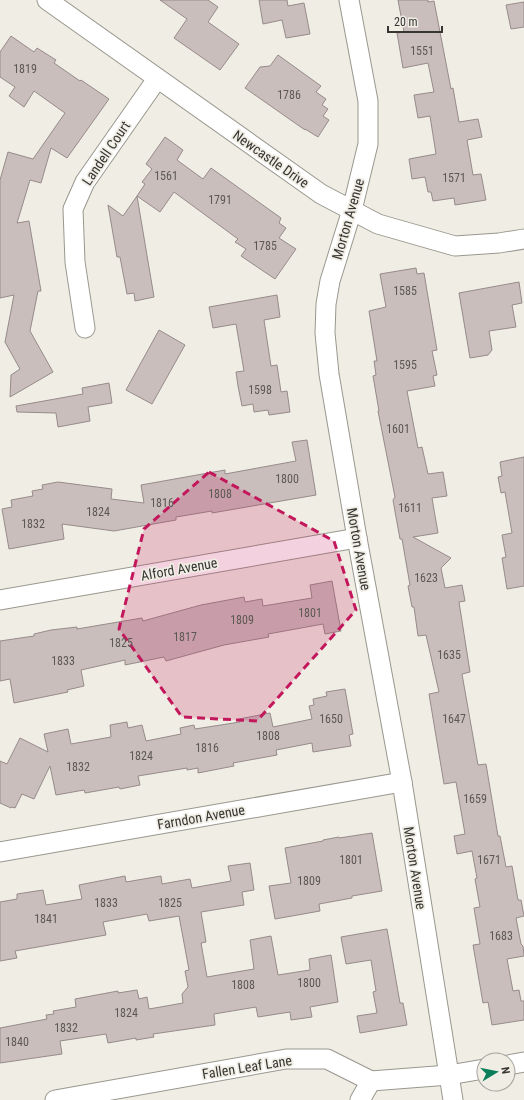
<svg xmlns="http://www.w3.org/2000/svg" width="524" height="1100" font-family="'Roboto Condensed',sans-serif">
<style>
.building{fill:#cabebd;stroke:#968b8a}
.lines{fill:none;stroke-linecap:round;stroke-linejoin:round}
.street-casing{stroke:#99988f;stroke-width:21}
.street{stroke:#fff;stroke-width:19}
.marked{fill:#c2185b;fill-opacity:0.2;stroke:#c2185b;stroke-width:3;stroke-dasharray:8 5;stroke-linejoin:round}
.labels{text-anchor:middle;stroke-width:3.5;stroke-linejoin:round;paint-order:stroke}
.number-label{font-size:12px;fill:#5c5855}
.street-label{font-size:14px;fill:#373632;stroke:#efede4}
</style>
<rect width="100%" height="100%" fill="#efede4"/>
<g class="building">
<polygon points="160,0 208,0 218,7 208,22 239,44 220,70 174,38 187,19"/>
<polygon points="259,0 287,0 288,6 304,3 310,34 286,38 282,20 263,24"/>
<polygon points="398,0 428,0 428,2 434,1 451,89 453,88 459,122 478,119 482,137 467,140 473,175 481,174 486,200 455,205 454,198 433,201 431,192 428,192 425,177 412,179 409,159 436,154 430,116 418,118 414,95 434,92 428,63 403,68 397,33 404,32"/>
<polygon points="524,2 524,27 511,29 506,5"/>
<polygon points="11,36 34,52 37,48 56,60 54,63 80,81 81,80 109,99 67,158 51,148 41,183 30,180 17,223 29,221 41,291 38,291 30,331 53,372 10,397 11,375 20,369 5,342 14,295 0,298 0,180 8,152 33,159 65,113 34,91 24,107 9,96 15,87 0,77 0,52"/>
<polygon points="278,55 321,86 316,92 326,99 322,105 328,109 323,116 329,120 318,137 305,129 305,130 245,88 260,67 270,66"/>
<polygon points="165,137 183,150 177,160 203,179 211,168 281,218 279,223 286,228 279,238 296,249 275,279 241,256 246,249 235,242 238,239 174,192 160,212 137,196 145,184 142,182 152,169 146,164"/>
<polygon points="137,196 154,297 135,301 134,293 127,294 120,257 117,257 108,205 123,216"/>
<polygon points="416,268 417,274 424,273 437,350 432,351 437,375 433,376 435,386 407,391 418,448 422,447 428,474 443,472 447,496 432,498 438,533 413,537 451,558 441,568 445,588 462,585 465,601 459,602 470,672 462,674 478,765 486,764 498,836 500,836 506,867 512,866 518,900 521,900 524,916 516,918 521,944 523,946 524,956 507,959 513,991 519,990 521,1001 524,1001 524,1020 492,1025 488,1002 483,1003 473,945 480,944 474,908 480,907 475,879 477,878 472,851 457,854 454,836 465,834 456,782 444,784 429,694 439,692 426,635 418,636 414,607 412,607 408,586 410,585 402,539 400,539 396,517 393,500 395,497 378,411 379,411 373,376 376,375 374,361 377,361 369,311 386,307 380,274"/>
<polygon points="519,282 522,303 512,305 516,327 489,331 492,350 488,355 470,358 459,293"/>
<polygon points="277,295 280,317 264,320 271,366 277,365 281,392 287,391 290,412 269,415 268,410 254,412 253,404 242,406 238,386 236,372 244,371 236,324 213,328 209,307"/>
<polygon points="159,330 185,345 152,404 126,390"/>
<polygon points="109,383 112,403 88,407 90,421 58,427 56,413 17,412 16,406 83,394 82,388"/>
<polygon points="307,440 316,495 212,513 212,511 176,517 176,520 114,531 62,524 64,539 9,549 2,509 12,507 11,500 33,496 32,491 43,489 42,485 58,482 112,489 111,499 144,503 141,485 225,470 225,474 296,461 292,442"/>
<polygon points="524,457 524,586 507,589 502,558 506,557 502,535 512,533 505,492 501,493 498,477 502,476 500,462"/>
<polygon points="332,581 341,631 325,634 323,624 268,634 269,637 224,645 166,661 164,657 125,665 125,660 81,670 84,686 67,690 68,692 14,703 10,679 0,681 0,641 34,636 34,634 51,630 77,627 77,629 142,618 143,621 201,605 244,597 245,602 262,599 263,606 312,598 310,585"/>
<polygon points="345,689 353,734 349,735 351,746 313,752 312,743 276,750 277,755 233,763 234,766 198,773 198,768 187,770 187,768 138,776 140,785 120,789 119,787 85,793 84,790 56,795 50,766 34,799 22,794 15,808 12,807 11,808 0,803 0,761 7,764 20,738 48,752 44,734 68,729 71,744 111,737 110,725 127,722 128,728 142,725 146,741 181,734 180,728 194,725 195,729 240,722 239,719 270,713 273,727 312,719 309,706 314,705 313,699 327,696 326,692"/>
<polygon points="372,833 382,891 352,896 352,898 319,904 320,911 275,919 269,886 291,883 285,848 323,841 323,840 339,837 339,838"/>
<polygon points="250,863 254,890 242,892 244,905 201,912 206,942 201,943 207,977 254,969 250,940 271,936 278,975 310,970 309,959 331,955 338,1002 310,1007 312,1017 291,1020 290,1012 258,1017 256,1007 214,1014 215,1025 153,1034 154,1037 136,1040 136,1038 108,1043 106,1034 60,1041 62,1054 0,1063 0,1028 47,1019 46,1015 54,1014 53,1011 76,1007 75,999 118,991 118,993 137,990 139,999 147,997 149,1009 183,1003 182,994 188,987 185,971 189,970 179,916 149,921 147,914 103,922 106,935 15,951 17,958 0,961 0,902 17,899 17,894 43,890 46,905 82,899 79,885 125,876 126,882 161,876 162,884 190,879 192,888 231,881 228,866"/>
<polygon points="387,929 400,1003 403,1003 407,1025 360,1033 357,1016 377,1013 373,992 376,991 371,960 346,964 341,937"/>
</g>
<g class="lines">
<defs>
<g id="street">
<polyline points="47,0 321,194 378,224 455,246 499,243 524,239"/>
<polyline points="349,0 368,101 368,144 352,210 330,281 326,304 325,333 329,374 357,538 402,782 453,1100"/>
<polyline points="85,328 75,262 73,209 85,182 157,79"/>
<polyline points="0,600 357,538"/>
<polyline points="0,852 402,782"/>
<polyline points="508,1065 524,1062"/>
<polyline points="55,1100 286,1059 327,1059 371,1081 449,1075 484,1069"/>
<polyline points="360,1100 371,1081"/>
</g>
</defs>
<use href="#street" class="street-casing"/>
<use href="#street" class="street"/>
</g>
<path class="marked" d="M209,472L334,541L356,610L257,721L182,717L119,629L144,529Z"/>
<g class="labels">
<g class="number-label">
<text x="422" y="55">1551</text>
<text x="25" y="73">1819</text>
<text x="289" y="99">1786</text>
<text x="166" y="180">1561</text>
<text x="454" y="182">1571</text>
<text x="220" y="204">1791</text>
<text x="265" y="250">1785</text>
<text x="405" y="295">1585</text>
<text x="405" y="369">1595</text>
<text x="260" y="394">1598</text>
<text x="398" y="433">1601</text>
<text x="287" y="483">1800</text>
<text x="220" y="498">1808</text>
<text x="162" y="507">1816</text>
<text x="410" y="512">1611</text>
<text x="98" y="516">1824</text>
<text x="33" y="528">1832</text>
<text x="426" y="582">1623</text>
<text x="310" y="617">1801</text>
<text x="242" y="624">1809</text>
<text x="185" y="641">1817</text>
<text x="121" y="647">1825</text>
<text x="449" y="659">1635</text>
<text x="63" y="665">1833</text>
<text x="331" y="723">1650</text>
<text x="454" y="723">1647</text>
<text x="268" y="740">1808</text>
<text x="207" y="752">1816</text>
<text x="141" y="760">1824</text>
<text x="78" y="771">1832</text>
<text x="475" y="803">1659</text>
<text x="351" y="864">1801</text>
<text x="489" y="864">1671</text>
<text x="309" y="885">1809</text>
<text x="106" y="907">1833</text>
<text x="170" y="907">1825</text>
<text x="46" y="923">1841</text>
<text x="501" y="940">1683</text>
<text x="309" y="987">1800</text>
<text x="243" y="989">1808</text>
<text x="126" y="1017">1824</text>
<text x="66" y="1032">1832</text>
<text x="17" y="1046">1840</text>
</g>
<g class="street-label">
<text transform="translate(106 153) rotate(-56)" y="5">Landell Court</text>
<text transform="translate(271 159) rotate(35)" y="5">Newcastle Drive</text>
<text transform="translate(348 219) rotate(-74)" y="5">Morton Avenue</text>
<text transform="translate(359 549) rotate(80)" y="5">Morton Avenue</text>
<text transform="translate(179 569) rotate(-10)" y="5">Alford Avenue</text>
<text transform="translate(201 817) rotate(-10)" y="5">Farndon Avenue</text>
<text transform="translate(415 868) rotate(81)" y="5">Morton Avenue</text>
<text transform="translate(247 1067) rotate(-9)" y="5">Fallen Leaf Lane</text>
</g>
</g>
<g transform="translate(496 1072) rotate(80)"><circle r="19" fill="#efede4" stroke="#a5a49d"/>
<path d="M0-3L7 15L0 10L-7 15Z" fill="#0a7e5b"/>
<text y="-6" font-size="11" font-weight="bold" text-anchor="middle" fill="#373632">N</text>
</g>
<path d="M388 26v6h54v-6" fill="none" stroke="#373632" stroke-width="2"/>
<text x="394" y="26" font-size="12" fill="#373632" stroke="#efede4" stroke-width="3" paint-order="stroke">20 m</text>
</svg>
